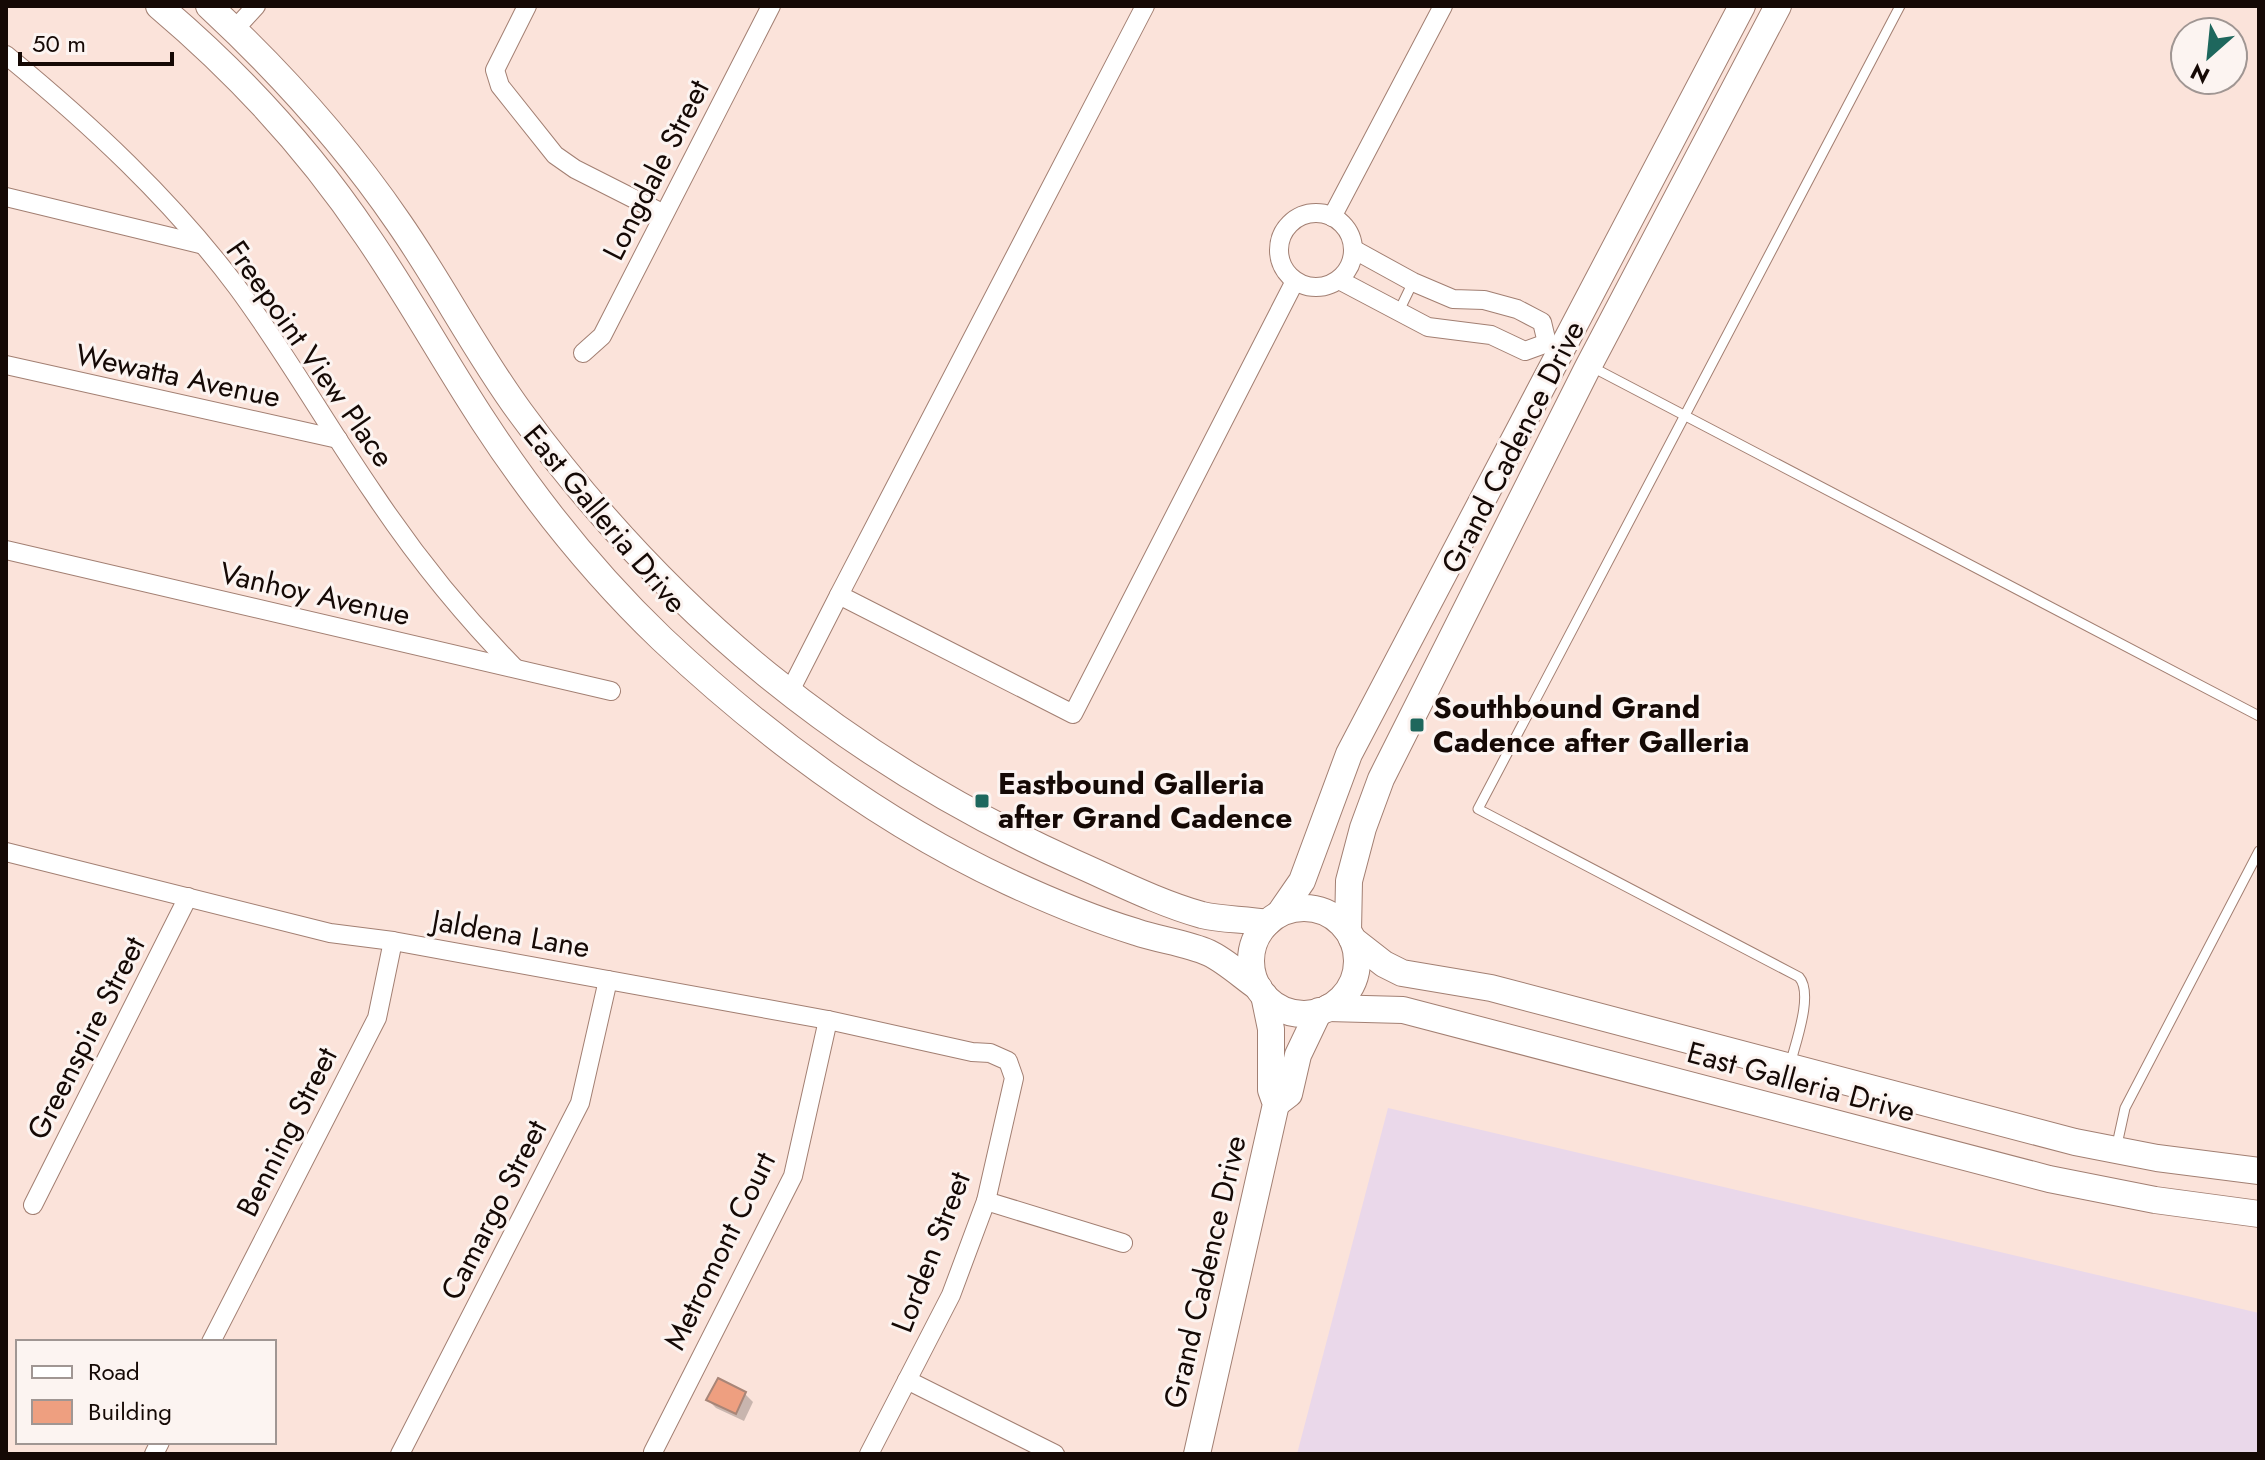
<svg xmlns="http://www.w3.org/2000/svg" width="2265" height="1460" font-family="Jost,sans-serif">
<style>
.industrial{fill:#ead8ea}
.shadow{fill:#0003}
.building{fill:#ee9f80;stroke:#a88577;stroke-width:2}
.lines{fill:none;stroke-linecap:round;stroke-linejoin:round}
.lane-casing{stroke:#a27f72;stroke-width:11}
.street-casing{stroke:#a27f72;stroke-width:20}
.secondary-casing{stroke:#a27f72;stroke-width:28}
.lane{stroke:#fff;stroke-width:9}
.street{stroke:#fff;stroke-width:18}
.secondary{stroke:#fff;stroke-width:26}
.poi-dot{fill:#1e675d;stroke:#fcf4f1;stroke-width:3}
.labels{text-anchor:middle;stroke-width:6;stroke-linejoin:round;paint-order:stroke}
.street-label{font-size:30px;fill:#150905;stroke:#fcf4f1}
.poi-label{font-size:30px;font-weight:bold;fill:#150905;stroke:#fcf4f1;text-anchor:start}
</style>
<rect width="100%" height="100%" fill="#fbe3da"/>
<polygon class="industrial" points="1388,1108 2259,1313 2259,1454 1297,1454"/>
<polygon class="shadow" points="719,1381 745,1394 753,1402 744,1421 716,1408 708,1400"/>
<polygon class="building" points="718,1378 746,1392 736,1414 706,1400"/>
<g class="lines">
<defs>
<g id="lane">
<polyline points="1398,313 1413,282"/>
<polyline points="1592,367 2259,716"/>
<path d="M1790,1065C1795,1044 1814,994 1799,977L1478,809L1900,6"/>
<polyline points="2116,1149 2125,1108 2259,851"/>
</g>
<g id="street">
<polyline points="527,6 495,70 500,86 555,155 575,169 664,214"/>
<polyline points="1145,6 839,595 1073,714 1295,281"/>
<polyline points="234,30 256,6"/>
<path d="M6,55C90,124 171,199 237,287C286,353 327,426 374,494C416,557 462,614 515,668"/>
<polyline points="6,197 200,244"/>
<circle cx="1316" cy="250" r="37"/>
<polyline points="1332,217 1443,6"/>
<polyline points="1353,249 1413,282 1453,299 1484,300 1517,309 1542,322 1547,343"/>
<polyline points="1339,280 1428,327 1491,335 1525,351 1547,343 1561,350"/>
<polyline points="583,353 602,336 771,6"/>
<polyline points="6,365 338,439"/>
<polyline points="6,550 611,691"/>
<polyline points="789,693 839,595"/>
<polyline points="6,852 330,933 393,941 828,1020 972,1052 990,1053 1008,1061 1014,1078 986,1201 951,1295 869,1454"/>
<polyline points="986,1201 1123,1243"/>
<polyline points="33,1205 188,897"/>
<polyline points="211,1342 377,1018 393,941"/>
<polyline points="907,1380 1055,1454"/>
<polyline points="653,1452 793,1176 828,1020"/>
<polyline points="154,1454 160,1442"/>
<polyline points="400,1454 580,1103 608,980"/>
</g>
<g id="secondary">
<path d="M159,6C237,72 310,151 367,236C409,297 444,361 484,422C535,500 595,575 662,639C764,735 882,823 1009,882C1050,901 1093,919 1136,932C1159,940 1187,943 1209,953C1226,961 1243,977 1259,988"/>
<path d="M209,6C279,71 345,144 399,223C442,285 476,352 520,412C667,613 847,761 1075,863C1116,881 1159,903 1202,915C1223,920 1245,919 1267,923"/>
<circle cx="1304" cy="961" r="53"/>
<polyline points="1280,913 1302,881 1349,754 1742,6"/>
<polyline points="1348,931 1349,881 1363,828 1381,779 1588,367 1778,6"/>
<polyline points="1352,939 1384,964 1402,973 1491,988 2075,1142 2157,1158 2259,1171"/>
<polyline points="1328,1008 1403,1010 2049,1179 2155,1200 2259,1214"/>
<polyline points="1276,1104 1289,1094 1298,1055 1319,1011"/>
<polyline points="1197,1454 1276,1104 1271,1090 1271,1029 1264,995"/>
</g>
</defs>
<use href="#lane" class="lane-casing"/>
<use href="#street" class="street-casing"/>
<use href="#secondary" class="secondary-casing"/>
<use href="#lane" class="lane"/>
<use href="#street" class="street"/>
<use href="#secondary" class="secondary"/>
</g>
<g class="poi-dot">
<rect x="1409" y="717" width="16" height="16" rx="4"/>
<rect x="974" y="793" width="16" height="16" rx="4"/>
</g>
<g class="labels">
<g class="street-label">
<text transform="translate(656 170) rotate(-63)" y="10">Longdale Street</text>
<text transform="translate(310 354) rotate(55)" y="10">Freepoint View Place</text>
<text transform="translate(178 376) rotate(12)" y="10">Wewatta Avenue</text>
<text transform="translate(1513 447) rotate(-63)" y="10">Grand Cadence Drive</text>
<text transform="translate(605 519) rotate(50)" y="10">East Galleria Drive</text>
<text transform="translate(315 594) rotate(13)" y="10">Vanhoy Avenue</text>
<text transform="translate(511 934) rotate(10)" y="10">Jaldena Lane</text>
<text transform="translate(86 1038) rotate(-63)" y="10">Greenspire Street</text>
<text transform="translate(1801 1082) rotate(15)" y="10">East Galleria Drive</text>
<text transform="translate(287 1132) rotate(-63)" y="10">Benning Street</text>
<text transform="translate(494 1210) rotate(-63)" y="10">Camargo Street</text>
<text transform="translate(720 1251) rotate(-64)" y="10">Metromont Court</text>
<text transform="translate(931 1252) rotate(-69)" y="10">Lorden Street</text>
<text transform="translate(1205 1272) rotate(-77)" y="10">Grand Cadence Drive</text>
</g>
<g class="poi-label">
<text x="1433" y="718">Southbound Grand<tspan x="1433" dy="34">Cadence after Galleria</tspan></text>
<text x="998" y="794">Eastbound Galleria<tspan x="998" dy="34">after Grand Cadence</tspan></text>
</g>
</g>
<rect width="2265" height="1460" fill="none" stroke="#150905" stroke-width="16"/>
<rect x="16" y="1340" width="260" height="104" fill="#fcf4f1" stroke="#a09693" stroke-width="2"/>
<rect x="32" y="1366" width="40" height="12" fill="#ffffff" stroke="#a09693" stroke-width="2"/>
<text x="88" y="1380" font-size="24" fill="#150905">Road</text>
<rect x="32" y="1400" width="40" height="24" fill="#ee9f80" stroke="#a09693" stroke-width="2"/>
<text x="88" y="1420" font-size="24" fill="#150905">Building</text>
<g transform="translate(2209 56) rotate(207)"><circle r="38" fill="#fcf4f1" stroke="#a09693" stroke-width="2"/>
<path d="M0-6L14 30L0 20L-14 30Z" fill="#1e675d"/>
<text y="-12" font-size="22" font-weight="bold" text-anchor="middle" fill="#150905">N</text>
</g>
<path d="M20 52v12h152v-12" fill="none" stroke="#150905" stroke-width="4"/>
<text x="32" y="52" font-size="24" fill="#150905" stroke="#fcf4f1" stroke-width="6" paint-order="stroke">50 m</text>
</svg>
